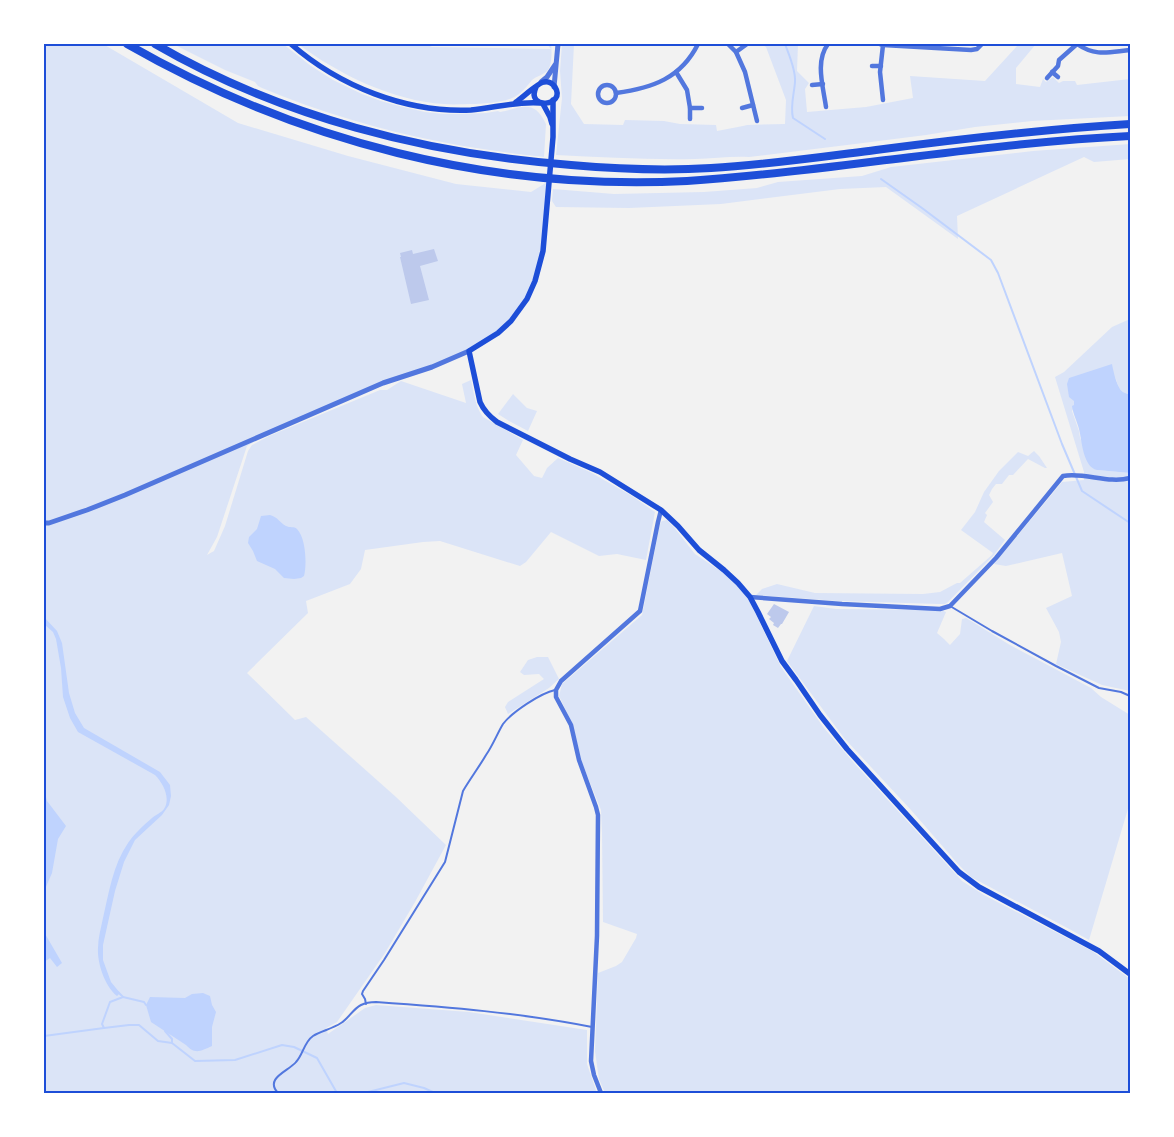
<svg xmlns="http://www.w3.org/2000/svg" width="1174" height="1137" font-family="'IBM Plex Serif',serif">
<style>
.green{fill:#dbe4f7}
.water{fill:#bfd3fe}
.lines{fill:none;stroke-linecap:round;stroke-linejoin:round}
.stream{stroke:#bfd3fe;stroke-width:2}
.building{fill:#bdc9ec}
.service{stroke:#5277de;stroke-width:2}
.minor{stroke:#5277de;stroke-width:4.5}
.tertiary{stroke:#5277de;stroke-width:5}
.secondary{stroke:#1d4ed8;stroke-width:5.5}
.motorway{stroke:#1d4ed8;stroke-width:8}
.neatline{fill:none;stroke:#1d4ed8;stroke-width:2}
</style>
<rect width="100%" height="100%" fill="#f2f2f2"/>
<g class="green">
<path d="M44,44H103L238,123L348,156L456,184L531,192L549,181L540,267L527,299L505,327L483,343L420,370L276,429L247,446L217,537L207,555L214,551L225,526L248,451L252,445L269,436L380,390H387L401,381L466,403L462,384L471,380C474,393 475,406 483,417L523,440L516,455L534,476L542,478L547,468L558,458L590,472L632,496L655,512L646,560L617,554L599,556L551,532L526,562L520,566L440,541L423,542L365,550L361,569L350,584L306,601L308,613L247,673L295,720L306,717L396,797L446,845L415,902L385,953L337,1022L326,1028L328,1034L365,1008L376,1005L469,1012L587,1030V1064L597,1093H44Z"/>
<path d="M173,44H283L311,66L333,80L362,94L381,101L399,106L425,112L444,114H460L486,113L498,111L500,112C521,108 534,98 546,124L544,157C510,153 476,149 442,142C380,130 320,112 262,88L258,86L255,82L225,70Z"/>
<path d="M298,44H425L432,47L551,49L547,44H551C552,51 552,64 548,70C544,75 536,76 532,80C528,85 524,90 519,94C507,103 488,103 475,104C464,104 454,105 444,104C393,101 338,74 298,44Z"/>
<path d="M562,44H574L571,104L584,124L623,125L625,120L664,121L680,124L716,125L717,131L743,126L747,125L785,124L786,100L766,47L761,44H798L797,71L809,83L805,89L807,112L866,107L913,98L910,76L985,81L1019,44H1036L1016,68V84L1040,87L1043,79L1046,82L1053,77L1059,83L1063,81H1075L1077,85L1130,79V116L1032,121L975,127L926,135L855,144L749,157C730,156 713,159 695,159C648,160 602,157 556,155L562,98L560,71Z"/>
<polygon points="1130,144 1130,159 1094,162 1084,157 957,216 958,239 886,187 840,189 721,204 629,208 556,207 552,201 553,189 614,194 704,192 757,188 778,182 862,176 891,167 1033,151"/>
<path d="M1130,319V395C1128,394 1125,393 1123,392C1118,389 1117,380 1114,375L1074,401L1075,405L1072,411L1079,431L1080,438L1097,470L1130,473V498L1128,502L1130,505V691L1102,685L1056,664L1061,642L1059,632L1046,608L1072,596L1062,553L1006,566L994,564L1062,482L1084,480V472L1055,377L1064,372L1112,327Z"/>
<polygon points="513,394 527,408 537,411 528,431 509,421 498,414"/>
<polygon points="1034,451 1039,456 1047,468 1045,468 1028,459 1013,475 1009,475 1002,484 996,484 992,489 989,495 993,502 985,513 987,515 984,522 1005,540 994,555 948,602 945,604 939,604 838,601 756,595 762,589 777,584 815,593 923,594 940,592 957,583 960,583 992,555 993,553 961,530 975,512 984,492 999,471 1018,452 1028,456"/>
<polygon points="667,520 673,526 695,554 731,578 740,589 750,602 781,667 824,728 854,763 962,881 984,895 1092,951 1130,979 1130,1093 605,1093 599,1079 595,1051 598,973 616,966 622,962 636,938 637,934 603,922 602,833 601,810 582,763 572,723 559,696 562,684 642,615 660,524 662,521"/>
<polygon points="814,606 836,609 941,610 946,612 937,633 944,639 950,645 960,634 962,619 966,618 1010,645 1091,688 1101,697 1130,715 1130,802 1089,940 1073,931 971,877 958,864 911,810 844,738 787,661"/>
<polygon points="537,657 548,657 559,679 549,688 508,714 505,707 508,702 544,679 539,674 524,675 520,672 528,660"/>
</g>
<g class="water">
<path d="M1112,364C1113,370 1117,388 1123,392C1125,393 1128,394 1130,395V473L1097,470C1083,467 1082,441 1079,429C1077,421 1073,414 1072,406L1074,405V401L1069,397L1067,384L1069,378Z"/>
<path d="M270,515C278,517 280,523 286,526C290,528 294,526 297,529C306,538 307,565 304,576L301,578L294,579L284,578L275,569L257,561L253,551L248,543L249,537L257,529L261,516Z"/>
<path d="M44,617L57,631L62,643L69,693L75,713L84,728L160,772L170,785L171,796L169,805L162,815L135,840L124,862L115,891L103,945V960L111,982L120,993L117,996C105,987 97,963 98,948C98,938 101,928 103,918C109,892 113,865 128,843C134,834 144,825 152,818C155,815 161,813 164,809C171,798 163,783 155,775L78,732L70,718L63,697L61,668L56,639L53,632L44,624Z"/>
<polygon points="44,789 47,801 66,826 58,839 52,873 45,889 44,910"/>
<polygon points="44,932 62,963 57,967 50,958 44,962"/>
<path d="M203,993L210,996L212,1005L216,1012L212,1027V1046C201,1051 195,1055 186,1045L151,1022L146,1005L150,997L185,998L192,994Z"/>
</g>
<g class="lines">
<g class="stream">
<path d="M785,44C789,55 796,70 795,82C794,95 790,106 793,118L825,139"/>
<polyline points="881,179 922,208 991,260 998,273 1062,444 1082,491 1130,523"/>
<polyline points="118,992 123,997 110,1002 102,1024 104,1028 129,1025 139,1025 158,1041 172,1043 195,1061 235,1060 282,1045 294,1047 317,1058 337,1093"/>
<polyline points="123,997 144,1002 146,1005"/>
<polyline points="165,1031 172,1039 172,1043"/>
<polyline points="44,1036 104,1028"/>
<polyline points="364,1093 404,1083 424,1088 435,1093"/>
</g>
</g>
<g class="building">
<polygon points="434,249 438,261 420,266 429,300 411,304 400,257 401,257 400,253 412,250 413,254"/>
<polygon points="774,604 789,612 782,624 781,624 778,628 773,625 774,623 769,619 771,617 767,614"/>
</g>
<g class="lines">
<g class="service">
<polyline points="950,606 992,631 1056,666 1099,688 1121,692 1130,696"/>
<path d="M366,1004L365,999L362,994L363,991L384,960L445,862L463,791C470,779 479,767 486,755C493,745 497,734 503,724C512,712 541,693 555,690"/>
<path d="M278,1093C264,1078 289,1071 296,1062C303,1055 304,1042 313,1036C321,1031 332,1029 341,1023C348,1019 353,1009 361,1005C365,1003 371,1002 376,1002C448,1007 521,1013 592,1027"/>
</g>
<g class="minor">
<polyline points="728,44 736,52 745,72 757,121"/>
<polyline points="880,44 883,45 971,50 977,49 982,44"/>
<path d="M1077,44C1096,57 1109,52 1130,50"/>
<polyline points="883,45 880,72 883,100"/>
<polyline points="736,52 747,44"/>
<polyline points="872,66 881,66"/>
<polyline points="676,72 687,90 690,108 690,119"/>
<polyline points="1052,72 1058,77"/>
<polyline points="1047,78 1058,66 1059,60 1077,44"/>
<circle cx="607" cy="94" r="9"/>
<polyline points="812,85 823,84"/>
<path d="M616,93C653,88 681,78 698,44"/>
<path d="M826,107C823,86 815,61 828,44"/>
<polyline points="690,108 702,108"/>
<polyline points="742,108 753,105"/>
<path d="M750,597L842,604L940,609L950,606L996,558L1063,476C1085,472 1108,484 1130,478"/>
<polyline points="601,1093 594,1075 591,1061 597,936 598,815 596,807 579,760 571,725 556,697 556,690 561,681 640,611 658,522 661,510"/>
</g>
<g class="tertiary">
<polyline points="541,82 547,77 555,65"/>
<polyline points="554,87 558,44"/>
<polyline points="44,523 49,523 87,510 125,495 383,383 432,367 469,351"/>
</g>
<g class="secondary">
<path d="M291,44C339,86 406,113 471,110C494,108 517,101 540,103"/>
<path d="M553,100V137L543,251L535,281L527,299L511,321L498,333L469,351L480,402C484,411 489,416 497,422L570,459L600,472L661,510L678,526L699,550L724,570L738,583L750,597L758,612L782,661L796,680L820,715L847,749L959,872L979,887L1099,951L1130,974"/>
<path d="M516,102C522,98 539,82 544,82C548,81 552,83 555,87C567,106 525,111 536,87"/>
<polyline points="543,104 550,117 552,124"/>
</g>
<g class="motorway">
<path d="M127,44C298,142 491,191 687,181C751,177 815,169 878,161C962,151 1046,140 1130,136"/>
<path d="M155,44C281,117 426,154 571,165C617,169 664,171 711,168C766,165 821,157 876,150C960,139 1045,129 1130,124"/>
</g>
</g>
<rect width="1174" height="1137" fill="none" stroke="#ffffff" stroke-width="90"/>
<rect x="45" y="45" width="1084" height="1047" class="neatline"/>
</svg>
